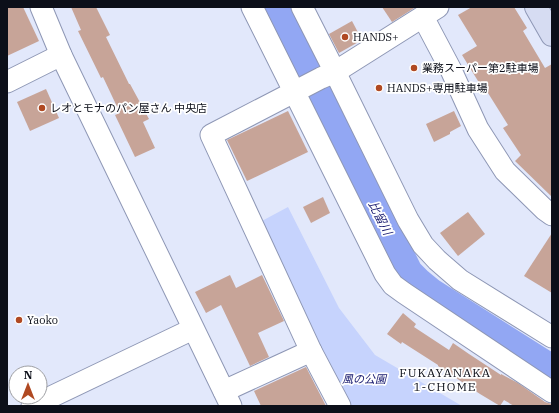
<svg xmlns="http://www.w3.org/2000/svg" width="559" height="413" font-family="'IBM Plex Serif','Noto Sans JP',serif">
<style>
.green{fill:#c6d3fd}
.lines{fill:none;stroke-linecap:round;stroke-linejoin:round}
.river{stroke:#92a7f3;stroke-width:32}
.building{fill:#c7a498}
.street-casing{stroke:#8e97b5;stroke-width:23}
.secondary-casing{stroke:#8e97b5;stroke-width:24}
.street{stroke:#fff;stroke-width:21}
.secondary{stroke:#d6dcf2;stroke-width:22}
.poi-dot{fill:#b04922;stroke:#fff;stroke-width:1.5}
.labels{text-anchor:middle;stroke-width:3.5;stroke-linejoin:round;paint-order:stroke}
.poi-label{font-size:11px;fill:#0c0f19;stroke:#fff;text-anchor:start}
.park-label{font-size:11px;font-style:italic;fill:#16186e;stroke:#fff}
.water-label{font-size:12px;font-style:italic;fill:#17196f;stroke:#fff}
.neighbourhood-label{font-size:12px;letter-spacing:1px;fill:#0c0f19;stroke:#fff}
</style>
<rect width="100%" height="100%" fill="#e2e8fb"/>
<polygon class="green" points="288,207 339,308 375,355 462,406 347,406 260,222"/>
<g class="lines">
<polyline class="river" points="274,7 355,166 407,273 418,284 429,293 552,371"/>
</g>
<g class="building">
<polygon points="7,7 23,7 39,41 7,56"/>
<polygon points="71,7 96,7 110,35 106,37 129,84 130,84 149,119 143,122 155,148 135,157 115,115 120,113 103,77 101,78 78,31 81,30"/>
<polygon points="382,7 416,7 392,22"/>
<polygon points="472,7 514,7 527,28 523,31 545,68 552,64 552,197 515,161 521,155 503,128 508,125 488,93 486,94 462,55 477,46 458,15"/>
<polygon points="352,21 362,40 339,53 329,34"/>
<polygon points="46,89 59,118 30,131 17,102"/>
<polygon points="288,111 308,152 247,181 227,140"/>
<polygon points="454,111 461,126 450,132 450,134 434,142 426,124"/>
<polygon points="323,197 330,213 311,223 303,207"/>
<polygon points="468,212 485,234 458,256 440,233"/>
<polygon points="552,233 552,293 524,276"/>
<polygon points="230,275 236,288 262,275 284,321 258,333 269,357 250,366 221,305 206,313 195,292"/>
<polygon points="403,313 416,324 414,327 449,350 453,343 469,354 501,375 501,374 518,383 545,402 552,404 552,406 514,406 504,400 500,406 480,394 438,366 438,365 402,342 401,344 387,334"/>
<polygon points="306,367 326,406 261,406 254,391"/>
</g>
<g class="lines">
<defs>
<g id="street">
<polyline points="41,7 61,55 231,406"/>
<polyline points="252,7 385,274 393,285 404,293 552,392"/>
<polyline points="302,7 335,72 408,220 423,245 437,260 460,280 552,337"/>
<polyline points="423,17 451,70 478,129 505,171 545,210 552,215"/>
<polyline points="7,82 61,55"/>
<polyline points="224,391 311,351"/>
<polyline points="32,406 193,329"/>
<polyline points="340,406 311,351 211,135 321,78 335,72 438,7"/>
</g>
<polyline id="secondary" points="536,7 552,35"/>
</defs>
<use href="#street" class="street-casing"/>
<use href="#secondary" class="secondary-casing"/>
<use href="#street" class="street"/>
<use href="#secondary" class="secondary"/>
</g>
<g class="poi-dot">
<circle cx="345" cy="37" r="4"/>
<circle cx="414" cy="68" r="4"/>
<circle cx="379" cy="88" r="4"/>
<circle cx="42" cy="108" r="4"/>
<circle cx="19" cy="320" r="4"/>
</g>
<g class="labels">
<g class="poi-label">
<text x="353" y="41">HANDS+</text>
<text x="422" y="72">業務スーパー第2駐車場</text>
<text x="387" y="92">HANDS+専用駐車場</text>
<text x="50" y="112">レオとモナのパン屋さん 中央店</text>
<text x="27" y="324">Yaoko</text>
</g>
<g class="park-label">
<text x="364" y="383">風の公園</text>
</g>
<g class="water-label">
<text transform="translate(380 218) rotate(63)" y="4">比留川</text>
</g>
<g class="neighbourhood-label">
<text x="445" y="377">FUKAYANAKA<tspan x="445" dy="14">1-CHOME</tspan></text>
</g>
</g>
<rect width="559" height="413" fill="none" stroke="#0c0f19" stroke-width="16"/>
<g transform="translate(28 385)"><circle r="19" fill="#ffffff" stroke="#9e9fa3"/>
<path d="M0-3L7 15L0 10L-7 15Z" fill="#b04922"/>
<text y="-6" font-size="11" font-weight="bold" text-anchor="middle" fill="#0c0f19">N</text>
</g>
</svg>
